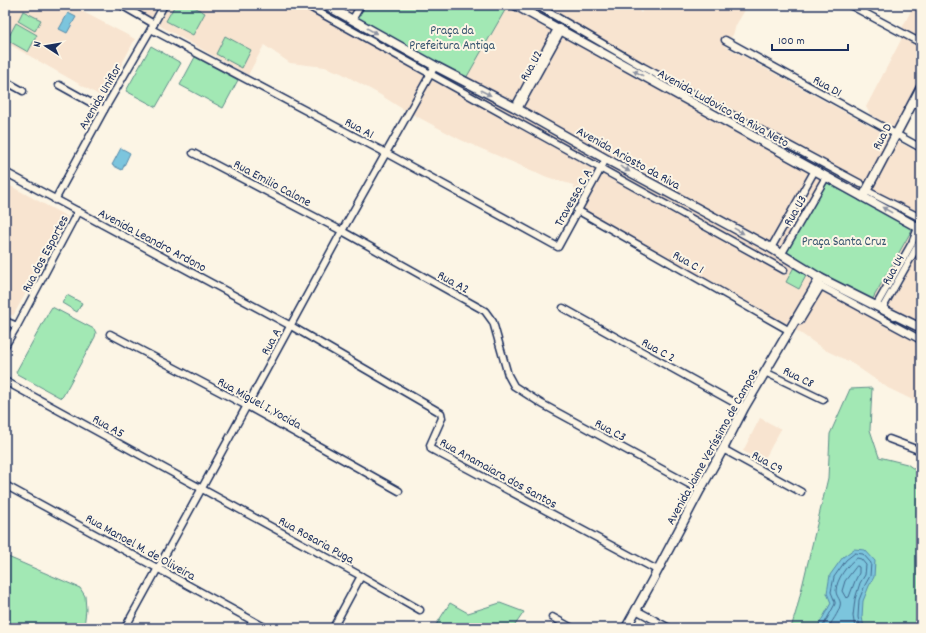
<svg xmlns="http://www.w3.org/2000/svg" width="926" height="633" font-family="Dekko,sans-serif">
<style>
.built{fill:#f8e4d0}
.green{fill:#a2e8b4;stroke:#5e8c89}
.water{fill:#7cc5dd;stroke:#5589aa}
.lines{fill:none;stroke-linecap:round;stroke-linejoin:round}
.shore{stroke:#426b91;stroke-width:1}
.street-casing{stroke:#1b2f5e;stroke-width:9}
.secondary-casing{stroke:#1b2f5e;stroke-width:11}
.street{stroke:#fcf5e5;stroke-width:6}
.secondary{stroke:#fcf5e5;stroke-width:8}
.oneway{fill:#8c92a2}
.labels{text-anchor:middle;stroke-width:4;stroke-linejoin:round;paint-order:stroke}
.park-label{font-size:13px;fill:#36546f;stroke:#fcf5e5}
.street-label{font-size:13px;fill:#1b2f5e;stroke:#fcf5e5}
</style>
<rect width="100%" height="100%" fill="#fcf5e5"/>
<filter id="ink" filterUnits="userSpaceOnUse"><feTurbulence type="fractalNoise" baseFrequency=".025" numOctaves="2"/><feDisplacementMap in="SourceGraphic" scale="8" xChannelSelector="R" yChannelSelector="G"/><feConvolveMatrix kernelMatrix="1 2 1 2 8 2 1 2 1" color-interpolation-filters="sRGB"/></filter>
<g filter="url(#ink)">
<g class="built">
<polygon points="12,5 70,5 135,39 104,98 5,42 5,18"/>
<polygon points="126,5 634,5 641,13 646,5 748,5 736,25 733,35 723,45 921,154 921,404 888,388 850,362 825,350 787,324 584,211 573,185 547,177 461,140 401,108 379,94 341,73 325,67 290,63 264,45 248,75 146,18"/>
<polygon points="914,5 921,5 921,99 903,134 870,114 866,107 901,40 903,26"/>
<polygon points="5,183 68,217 13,316 5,311"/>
<polygon points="760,418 781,429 763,462 743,451"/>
</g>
<g class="green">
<polygon points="175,5 191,5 205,13 193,35 166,21"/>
<polygon points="363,5 508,5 465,80 355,19"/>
<polygon points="23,11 41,20 35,31 18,21"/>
<polygon points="16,23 37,35 28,52 7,40"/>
<polygon points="225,36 251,50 242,68 216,54"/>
<polygon points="151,46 181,63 156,107 126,91"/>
<polygon points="195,57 238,80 223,108 180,85"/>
<polygon points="826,182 913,228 872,300 819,276 785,254"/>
<polygon points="794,267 807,274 799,289 786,282"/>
<polygon points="67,295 82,303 77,312 62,303"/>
<polygon points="52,307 94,329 96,333 95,337 63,396 61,398 17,374 16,372 50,310"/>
<polygon points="872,388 870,430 879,457 907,464 921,474 921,609 917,615 915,628 791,628 797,608 828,478 830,434 850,389"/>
<polygon points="8,557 80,588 85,596 86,609 84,628 5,628 5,558"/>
<polygon points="450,603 468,613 500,603 524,612 513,628 434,628"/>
</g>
<g class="water">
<polygon points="68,13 76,17 67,33 59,29"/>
<polygon points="121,148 130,153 122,170 112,165"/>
<polygon points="854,549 865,550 875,561 874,577 869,586 863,601 862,617 864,628 817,628 831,603 827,593 830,575 843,557"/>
</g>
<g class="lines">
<g class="shore">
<polygon points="857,566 859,567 859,573 855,581 849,597 846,598 842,591 845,581 855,568"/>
<polyline points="822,628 835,604 835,602 831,592 834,577 846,560 855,553 863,554 871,563 870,576 865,585 859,600 858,617 860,628"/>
<path d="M828,628C832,621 838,614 840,606C842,600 836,597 836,591C836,580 848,563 857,558L861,559L866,565L865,575L860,583L855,599L853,616L855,628"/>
</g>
<defs>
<g id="street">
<polyline points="121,5 154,24"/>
<polyline points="306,5 784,270"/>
<polyline points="536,5 643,67 861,184"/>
<polyline points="850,5 921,43"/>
<polyline points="352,20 361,5"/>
<polyline points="151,29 386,153 558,247 606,159"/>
<polyline points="725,40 921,148"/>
<polyline points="5,81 23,91"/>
<polyline points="59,85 104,110"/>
<polyline points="516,105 557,29"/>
<polyline points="518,109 561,31"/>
<polyline points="193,153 342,231 485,311 493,322 508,375 514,386 542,404 700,490"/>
<polyline points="5,172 291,326 441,413 442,418 430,445 431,449 657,570"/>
<polyline points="869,192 921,218"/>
<polyline points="55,200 104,110 151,29 164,5"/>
<polyline points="577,210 790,331"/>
<polyline points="771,248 815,170"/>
<polyline points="781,255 826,177"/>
<polyline points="876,306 912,243 918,228"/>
<polyline points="563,308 744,408"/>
<polyline points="882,309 921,240"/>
<polyline points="5,321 17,326"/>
<polyline points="800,321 821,286 921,340"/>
<polyline points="110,334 247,406 399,491"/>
<polyline points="5,346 17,326 78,211"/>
<polyline points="765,372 823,400"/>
<polyline points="5,381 361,576 420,610"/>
<polyline points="889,439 921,451"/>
<polyline points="723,449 801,492"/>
<polyline points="5,485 157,568 266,628"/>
<polyline points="636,610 669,628"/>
<polyline points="552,617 572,628"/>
<polyline points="125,628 202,488 342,231 435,66"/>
<polyline points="333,628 361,576"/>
</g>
<g id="secondary">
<polyline points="326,5 435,66 514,107 606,159 771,248 820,278 882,309 921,328"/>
<polyline points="515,5 921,229"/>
<polyline points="863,197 921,87"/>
<polyline points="626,628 652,581 700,490 723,449 744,408 820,278"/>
</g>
</defs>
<use href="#street" class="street-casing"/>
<use href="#secondary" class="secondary-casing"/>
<use href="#street" class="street"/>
<use href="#secondary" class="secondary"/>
</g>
<defs><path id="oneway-solid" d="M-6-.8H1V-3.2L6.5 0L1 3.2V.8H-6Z"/></defs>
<g class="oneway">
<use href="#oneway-solid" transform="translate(372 31) rotate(29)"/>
<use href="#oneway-solid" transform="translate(638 73) rotate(-151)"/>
<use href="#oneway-solid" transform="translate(486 93) rotate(27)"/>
<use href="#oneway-solid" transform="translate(625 169) rotate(29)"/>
<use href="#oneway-solid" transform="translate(887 210) rotate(-151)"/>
<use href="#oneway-solid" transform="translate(739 231) rotate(29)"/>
</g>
</g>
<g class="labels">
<g class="park-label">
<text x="452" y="34">Praça da<tspan x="452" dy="15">Prefeitura Antiga</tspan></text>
<text x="844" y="245">Praça Santa Cruz</text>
</g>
<g class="street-label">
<text transform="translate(530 65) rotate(-61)" y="5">Rua U2</text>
<text transform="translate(828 85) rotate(29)" y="5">Rua D1</text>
<text transform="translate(99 96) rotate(-60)" y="5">Avenida Uniflor</text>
<text transform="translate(724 107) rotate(29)" y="5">Avenida Ludovico da Riva Neto</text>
<text transform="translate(360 127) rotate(28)" y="5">Rua A1</text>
<text transform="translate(881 136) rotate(-62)" y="5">Rua D</text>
<text transform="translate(629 157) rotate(29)" y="5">Avenida Ariosto da Riva</text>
<text transform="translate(273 182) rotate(28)" y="5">Rua Emilio Calone</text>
<text transform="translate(572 197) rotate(-61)" y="5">Travessa C A</text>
<text transform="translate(794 210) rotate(-60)" y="5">Rua U3</text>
<text transform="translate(153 239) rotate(28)" y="5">Avenida Leandro Ardono</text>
<text transform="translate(44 253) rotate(-62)" y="5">Rua dos Esportes</text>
<text transform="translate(689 261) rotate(30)" y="5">Rua C 1</text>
<text transform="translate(892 269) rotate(-61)" y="5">Rua U4</text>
<text transform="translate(454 281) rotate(29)" y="5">Rua A2</text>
<text transform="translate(270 341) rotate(-61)" y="5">Rua A</text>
<text transform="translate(659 349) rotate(29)" y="5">Rua C 2</text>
<text transform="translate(799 376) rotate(26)" y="5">Rua C8</text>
<text transform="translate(260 402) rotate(29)" y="5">Rua Miguel I. Yocida</text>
<text transform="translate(109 425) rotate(29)" y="5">Rua A5</text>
<text transform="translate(611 429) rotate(28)" y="5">Rua C3</text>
<text transform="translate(711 446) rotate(-61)" y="5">Avenida Jaime Veríssimo de Campos</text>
<text transform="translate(768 461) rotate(29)" y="5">Rua C9</text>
<text transform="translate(499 472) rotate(29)" y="5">Rua Anamaiara dos Santos</text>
<text transform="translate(317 539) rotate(29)" y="5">Rua Rosaria Puga</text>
<text transform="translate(141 546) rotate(29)" y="5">Rua Manoel M. de Oliveira</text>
</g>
</g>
<rect width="926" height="633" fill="none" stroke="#fcf5e5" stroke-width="20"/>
<rect x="10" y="10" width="906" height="613" fill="none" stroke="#1b2f5e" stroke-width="1.5" filter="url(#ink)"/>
<g transform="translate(46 46) rotate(282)" stroke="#fcf5e5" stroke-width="3" paint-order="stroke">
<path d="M0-3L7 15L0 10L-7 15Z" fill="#1b2f5e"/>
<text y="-6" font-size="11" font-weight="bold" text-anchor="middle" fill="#1b2f5e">N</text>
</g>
<path d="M772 44v6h76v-6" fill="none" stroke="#1b2f5e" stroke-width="2"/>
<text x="778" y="44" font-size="12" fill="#1b2f5e" stroke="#fcf5e5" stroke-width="3" paint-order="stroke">100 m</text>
</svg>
